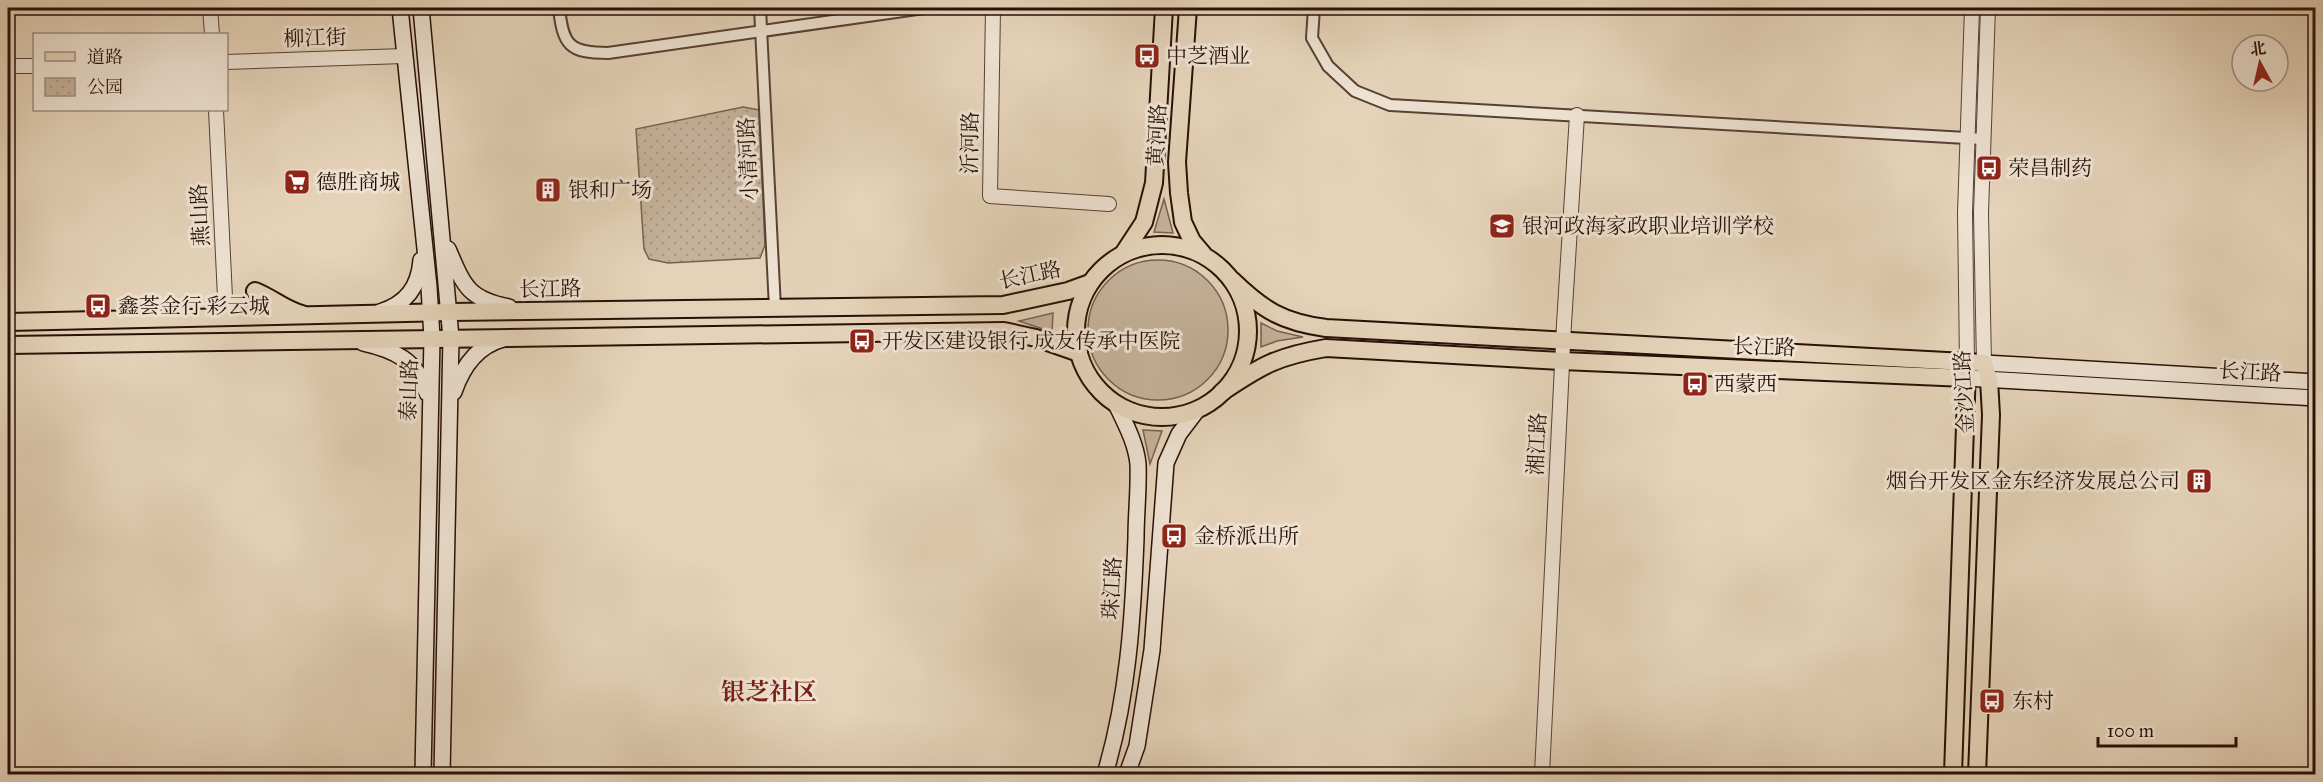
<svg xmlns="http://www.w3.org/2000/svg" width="2323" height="782" font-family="'IM FELL Great Primer','Noto Serif SC',serif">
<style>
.green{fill:#c5b29b;stroke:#766151;stroke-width:1.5}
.park{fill:url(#park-dots);stroke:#766151;stroke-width:1.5}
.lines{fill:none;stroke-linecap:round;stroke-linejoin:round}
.minor-casing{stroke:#574134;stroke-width:14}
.tertiary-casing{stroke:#574134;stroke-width:16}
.secondary-casing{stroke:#281007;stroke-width:18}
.primary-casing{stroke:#281007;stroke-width:20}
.minor{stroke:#eee2d2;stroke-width:10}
.tertiary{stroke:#eee2d2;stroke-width:14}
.secondary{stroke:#eee2d2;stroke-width:15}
.primary{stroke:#e5d3b9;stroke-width:16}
.labels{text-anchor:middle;stroke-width:6;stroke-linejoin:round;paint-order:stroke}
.street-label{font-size:21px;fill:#281007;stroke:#eee2d2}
.poi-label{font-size:21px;fill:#281007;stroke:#eee2d2;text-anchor:start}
.quarter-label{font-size:24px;font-weight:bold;fill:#7a1f14;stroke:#eee2d2}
</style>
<defs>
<pattern id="park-dots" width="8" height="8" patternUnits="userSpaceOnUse" patternTransform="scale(1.5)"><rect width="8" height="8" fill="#c5b29b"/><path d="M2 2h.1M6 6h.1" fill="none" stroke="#a99884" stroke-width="1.8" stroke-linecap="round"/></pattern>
</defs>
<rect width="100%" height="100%" fill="#e5d3b9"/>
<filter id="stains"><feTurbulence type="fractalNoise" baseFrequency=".00333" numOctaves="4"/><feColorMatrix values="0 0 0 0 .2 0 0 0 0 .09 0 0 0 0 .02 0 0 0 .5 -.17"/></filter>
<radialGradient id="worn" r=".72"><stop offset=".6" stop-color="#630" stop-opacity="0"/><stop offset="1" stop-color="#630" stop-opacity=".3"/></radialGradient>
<g class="green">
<polygon points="1164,199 1173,233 1154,232"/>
<circle cx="1158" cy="330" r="70"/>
<polygon points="1053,313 1052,332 1019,321"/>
<polygon points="1261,323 1277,331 1303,337 1277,341 1261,347"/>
<polygon points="1143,430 1162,431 1150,464"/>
</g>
<polygon class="park" points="743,107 759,110 765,245 760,258 668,263 649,259 644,249 636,129"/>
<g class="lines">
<defs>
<g id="minor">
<path d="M559,8C563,45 569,53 608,53L924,8"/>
<polyline points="760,8 775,308"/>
<polyline points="1314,8 1312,38 1328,66 1355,91 1390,105 1984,139"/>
</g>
<g id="tertiary">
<polyline points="210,8 212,34"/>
<polyline points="993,8 990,196 1109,204"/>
<polyline points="226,62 404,56"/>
<polyline points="8,66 34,66"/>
<polyline points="216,110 226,318"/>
<polyline points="1967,362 1965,213 1972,8"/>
<polyline points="1984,363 1981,213 1988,8"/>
<polyline points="1542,774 1564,324 1577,115"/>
</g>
<g id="secondary">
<polyline points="400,8 429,287 432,338 423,774"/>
<polyline points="421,8 451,338 442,774"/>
<path d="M448,249C464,286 468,299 509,307"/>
<path d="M380,312C406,304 419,287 421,260"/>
<path d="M363,343C394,350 417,360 427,393"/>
<polyline points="1984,363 2316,382"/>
<polyline points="1966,378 2316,398"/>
<path d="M454,392C462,368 477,346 503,339"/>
<path d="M1105,774C1128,697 1133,618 1136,538C1136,514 1139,488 1138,464C1136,443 1125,423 1116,404"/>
<polyline points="1127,774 1137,746 1152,650 1166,463 1179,434 1198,409"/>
</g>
<g id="primary">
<polyline points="1188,8 1177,162 1179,193 1183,222 1192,241 1203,254"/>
<circle cx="1162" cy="331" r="86"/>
<polyline points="1123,254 1144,222 1154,183 1164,8"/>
<path d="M1232,280C1263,310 1282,322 1326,328L1984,363L1989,380L1991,415L1977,774"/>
<path d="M255,291C271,297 285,310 302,314"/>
<polyline points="8,322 450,312 1003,305 1068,291 1090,283"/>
<polyline points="8,345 1004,331 1036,338 1079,353"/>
<path d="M1222,392C1262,365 1278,356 1326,348L1562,361L1966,378"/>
<polyline points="1953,774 1967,369"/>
</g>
</defs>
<use href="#minor" class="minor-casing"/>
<use href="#tertiary" class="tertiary-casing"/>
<use href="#secondary" class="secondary-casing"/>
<use href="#primary" class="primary-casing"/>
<use href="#minor" class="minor"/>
<use href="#tertiary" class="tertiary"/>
<use href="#secondary" class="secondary"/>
<use href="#primary" class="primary"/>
</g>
<defs>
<symbol id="bus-square" viewBox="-11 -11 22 22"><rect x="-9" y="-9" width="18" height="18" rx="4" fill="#8f2418" stroke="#eee2d2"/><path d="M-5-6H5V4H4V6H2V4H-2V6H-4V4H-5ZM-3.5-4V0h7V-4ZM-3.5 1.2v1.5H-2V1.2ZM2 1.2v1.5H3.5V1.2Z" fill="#fff"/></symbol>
<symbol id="supermarket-square" viewBox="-11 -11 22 22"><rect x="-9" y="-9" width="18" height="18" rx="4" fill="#8f2418" stroke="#eee2d2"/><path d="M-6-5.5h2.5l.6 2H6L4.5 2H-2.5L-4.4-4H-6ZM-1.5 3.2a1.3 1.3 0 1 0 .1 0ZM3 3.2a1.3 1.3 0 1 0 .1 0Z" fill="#fff"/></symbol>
<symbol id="building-square" viewBox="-11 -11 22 22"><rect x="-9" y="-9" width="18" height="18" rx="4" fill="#8f2418" stroke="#eee2d2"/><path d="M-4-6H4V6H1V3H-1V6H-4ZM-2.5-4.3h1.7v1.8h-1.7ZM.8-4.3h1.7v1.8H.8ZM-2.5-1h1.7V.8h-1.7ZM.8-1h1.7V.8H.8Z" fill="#fff"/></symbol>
<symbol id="school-square" viewBox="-11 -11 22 22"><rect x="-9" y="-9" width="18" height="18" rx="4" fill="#8f2418" stroke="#eee2d2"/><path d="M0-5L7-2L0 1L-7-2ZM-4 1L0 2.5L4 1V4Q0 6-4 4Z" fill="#fff"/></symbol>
</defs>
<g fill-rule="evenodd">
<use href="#bus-square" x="1132" y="41" width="30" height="30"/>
<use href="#bus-square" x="1974" y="153" width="30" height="30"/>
<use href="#supermarket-square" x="282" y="167" width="30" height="30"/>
<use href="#building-square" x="533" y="175" width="30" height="30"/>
<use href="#school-square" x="1487" y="211" width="30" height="30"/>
<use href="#bus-square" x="83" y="291" width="30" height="30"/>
<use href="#bus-square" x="847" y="326" width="30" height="30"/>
<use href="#bus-square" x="1680" y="369" width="30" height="30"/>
<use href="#building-square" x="2184" y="466" width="30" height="30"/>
<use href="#bus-square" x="1159" y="521" width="30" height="30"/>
<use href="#bus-square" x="1977" y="686" width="30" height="30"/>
</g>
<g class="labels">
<g class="street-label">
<text transform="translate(315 38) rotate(-2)" y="7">柳江街</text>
<text transform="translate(1157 135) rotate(-87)" y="7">黄河路</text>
<text transform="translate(970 143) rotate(-89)" y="7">沂河路</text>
<text transform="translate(748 159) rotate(-93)" y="7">小清河路</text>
<text transform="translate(200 215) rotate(-93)" y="7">燕山路</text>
<text transform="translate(1030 275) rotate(-12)" y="7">长江路</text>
<text transform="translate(550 289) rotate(-1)" y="7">长江路</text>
<text transform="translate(1764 347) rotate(2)" y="7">长江路</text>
<text transform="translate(2250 372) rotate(3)" y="7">长江路</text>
<text transform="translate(409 390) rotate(-88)" y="7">泰山路</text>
<text transform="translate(1964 392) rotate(-93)" y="7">金沙江路</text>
<text transform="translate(1537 444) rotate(-87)" y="7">湘江路</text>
<text transform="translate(1112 588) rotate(-87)" y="7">珠江路</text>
</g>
<g class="poi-label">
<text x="1166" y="63">中芝酒业</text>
<text x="2008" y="175">荣昌制药</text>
<text x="316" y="189">德胜商城</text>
<text x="568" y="197">银和广场</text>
<text x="1522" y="233">银河政海家政职业培训学校</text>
<text x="118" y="313">鑫荟金行 彩云城</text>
<text x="882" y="348">开发区建设银行 成友传承中医院</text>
<text x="1714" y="391">西蒙西</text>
<text x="2180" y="488" text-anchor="end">烟台开发区金东经济发展总公司</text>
<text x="1194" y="543">金桥派出所</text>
<text x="2012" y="708">东村</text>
</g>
<g class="quarter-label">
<text x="769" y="700">银芝社区</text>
</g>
</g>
<rect width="2323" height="782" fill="none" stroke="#e5d3b9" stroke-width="30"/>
<rect x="9" y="9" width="2305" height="764" fill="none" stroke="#281007" stroke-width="3"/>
<rect x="15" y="15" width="2293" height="752" fill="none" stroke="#281007" stroke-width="1.5"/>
<rect x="33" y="33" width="195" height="78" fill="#eee2d2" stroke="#9f8e81" stroke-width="1.5"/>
<rect x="45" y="52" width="30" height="9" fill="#e5d3b9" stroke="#9f8e81" stroke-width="1.5"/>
<text x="87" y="63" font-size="18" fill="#281007">道路</text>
<rect x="45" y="78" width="30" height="18" fill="url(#park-dots)" stroke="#9f8e81" stroke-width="1.5"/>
<text x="87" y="93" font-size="18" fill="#281007">公园</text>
<g transform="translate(2260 63) rotate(352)"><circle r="28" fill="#eee2d2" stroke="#9f8e81" stroke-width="1.5"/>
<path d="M0-4.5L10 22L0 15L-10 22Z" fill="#8f2418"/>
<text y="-9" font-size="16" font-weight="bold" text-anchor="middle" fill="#281007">北</text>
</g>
<path d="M2098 737v9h138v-9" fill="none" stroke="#281007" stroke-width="3"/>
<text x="2107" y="737" font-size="18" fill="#281007" stroke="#eee2d2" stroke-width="4.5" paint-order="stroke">100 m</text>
<rect width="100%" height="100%" filter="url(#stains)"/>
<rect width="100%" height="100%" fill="url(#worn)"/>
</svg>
